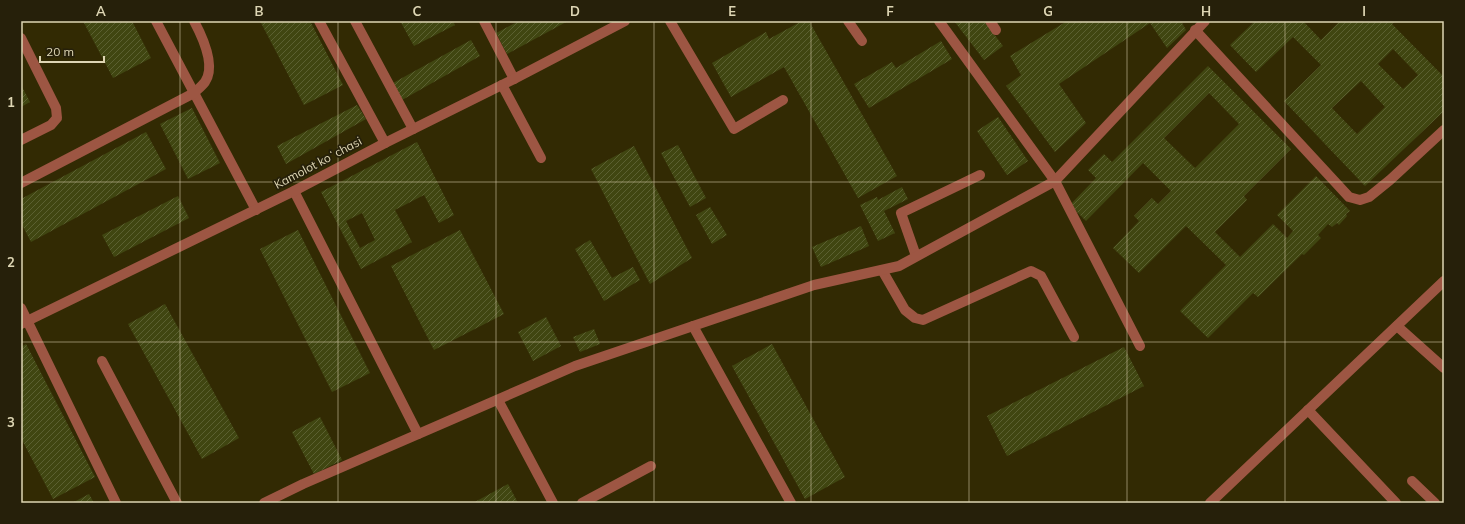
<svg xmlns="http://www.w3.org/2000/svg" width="1465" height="524" font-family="Mulish,sans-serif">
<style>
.building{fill:url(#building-hatch);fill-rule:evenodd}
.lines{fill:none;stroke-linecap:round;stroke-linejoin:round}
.minor{stroke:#9d5643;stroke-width:10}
.grid{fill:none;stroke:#ded6b4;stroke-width:1;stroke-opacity:0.55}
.labels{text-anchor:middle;stroke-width:3.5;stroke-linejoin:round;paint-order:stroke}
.street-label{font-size:12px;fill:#ded6b4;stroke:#26200a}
.neatline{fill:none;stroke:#ded6b4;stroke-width:1.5}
.grid-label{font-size:13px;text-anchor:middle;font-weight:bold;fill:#ded6b4}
</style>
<defs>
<pattern id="building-hatch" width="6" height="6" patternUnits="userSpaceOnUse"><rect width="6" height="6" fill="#404611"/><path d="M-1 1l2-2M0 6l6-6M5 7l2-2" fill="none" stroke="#5b6031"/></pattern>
</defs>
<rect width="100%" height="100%" fill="#322a03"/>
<g class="building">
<polygon points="83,21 132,21 151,58 113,78"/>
<polygon points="260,21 310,21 343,85 304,105"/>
<polygon points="400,21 453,21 455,25 414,46"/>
<polygon points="519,21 568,21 507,54 496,33"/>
<polygon points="802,21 809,21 897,176 858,198 784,67 731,97 712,63 766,32 769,39"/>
<polygon points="954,21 984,21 1003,46 984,60"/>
<polygon points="1067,21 1181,21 1186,30 1167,48 1150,23 1059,84 1086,123 1055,152 1006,86 1021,75 1010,56"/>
<path d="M1255,21H1303L1321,40L1340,21H1395L1392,24L1444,77V111L1365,186L1284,101L1321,65L1293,37L1256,72L1230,45ZM1393,49L1418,75L1403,89L1378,64ZM1361,81L1385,107L1357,134L1332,108Z"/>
<polygon points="471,40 480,56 402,100 393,83"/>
<polygon points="941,41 952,59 869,108 854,84 892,62 896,68"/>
<path d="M1208,66L1291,149L1244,196L1247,200L1215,232L1240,257L1273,224L1287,238L1293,231L1277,215L1316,176L1350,211L1346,214L1347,216L1339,225L1337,223L1332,227L1328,224L1318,235L1321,238L1304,255L1302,254L1258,297L1253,293L1208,338L1180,311L1226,265L1186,226L1139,273L1113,248L1139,221L1134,216L1152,198L1158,204L1171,191L1143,163L1086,221L1070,205L1096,178L1088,170L1104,154L1112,162ZM1209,93L1239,124L1195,168L1164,138Z"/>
<polygon points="21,85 30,102 21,107"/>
<polygon points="357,105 366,119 286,164 277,146"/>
<polygon points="192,108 220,163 188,179 160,124"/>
<polygon points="998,117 1028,161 1007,175 977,131"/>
<polygon points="146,132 166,169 31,242 21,223 21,199"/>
<path d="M417,142L454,215L439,223L424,195L395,210L412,242L361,269L321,192ZM362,213L375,240L360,248L346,221Z"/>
<polygon points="678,145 706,198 690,207 661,153"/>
<polygon points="634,146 692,258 650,284 591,169"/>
<polygon points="902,187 908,199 884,211 895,233 878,241 860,205 877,197 878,200"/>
<polygon points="178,196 189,218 114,257 102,235"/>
<polygon points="710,207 727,235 712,244 696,215"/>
<polygon points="861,226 869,246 821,267 812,247"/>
<polygon points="298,230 370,373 332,392 260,249"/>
<polygon points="460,230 504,314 434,350 391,266"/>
<polygon points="590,240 612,278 633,267 640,280 604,301 575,249"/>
<polygon points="165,304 239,438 202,459 128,324"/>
<polygon points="546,317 561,346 533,361 518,332"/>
<polygon points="594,329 600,344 580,352 573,337"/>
<polygon points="26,344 95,477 53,499 21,438 21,347"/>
<polygon points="772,344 845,477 805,499 732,366"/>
<polygon points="1124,347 1144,386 1007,456 987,416"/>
<polygon points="320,417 342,460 314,474 292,432"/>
<polygon points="508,484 518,503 473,503"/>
<polygon points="89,494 94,503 72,503"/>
</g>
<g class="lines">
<g class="minor">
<polyline points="156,21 256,210"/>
<polyline points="319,21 385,143"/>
<polyline points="355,21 413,129"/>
<polyline points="484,21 514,79"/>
<polyline points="670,21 734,129 783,100"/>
<polyline points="848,21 862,41"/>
<polyline points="939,21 1055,181 1140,346"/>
<polyline points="990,21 996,30"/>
<polyline points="1195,30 1349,197 1360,200 1369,197 1390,180 1444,130"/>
<polyline points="21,38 56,108 57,118 51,125 21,140"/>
<polyline points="502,85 541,158"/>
<path d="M21,183L194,93C197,90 202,86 205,82C216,66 202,36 194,21"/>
<polyline points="294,191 418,434"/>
<polyline points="916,256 901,213 980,175"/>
<polyline points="882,270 905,310 915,318 923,320 1031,271 1041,276 1074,337"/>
<polyline points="21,308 116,503"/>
<polyline points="21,324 294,191 385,143 514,79 625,21"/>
<polyline points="693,326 791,503"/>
<polyline points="1397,326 1444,368"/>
<polyline points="102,361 177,503"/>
<polyline points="498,400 553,503"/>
<polyline points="1308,410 1396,503"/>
<polyline points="1412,481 1435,503"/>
<polyline points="264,503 303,484 575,366 814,285 899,266 1055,181 1205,21"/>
<polyline points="582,503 651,466"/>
<polyline points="1210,503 1444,281"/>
</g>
</g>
<path class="grid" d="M180,21V503M338,21V503M496,21V503M654,21V503M811,21V503M969,21V503M1127,21V503M1285,21V503M21,182H1444M21,342H1444"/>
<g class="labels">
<g class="street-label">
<text transform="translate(318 163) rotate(-28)" y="4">Kamolot koʻchasi</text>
</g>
</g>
<rect width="1465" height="524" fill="none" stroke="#26200a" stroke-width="44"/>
<path d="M40 56v6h64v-6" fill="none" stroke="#ded6b4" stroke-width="2"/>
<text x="46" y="56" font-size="12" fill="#ded6b4" stroke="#26200a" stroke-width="3" paint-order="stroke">20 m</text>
<rect x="22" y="22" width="1421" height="480" class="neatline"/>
<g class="grid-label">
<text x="101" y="16">A</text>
<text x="259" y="16">B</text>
<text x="417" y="16">C</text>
<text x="575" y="16">D</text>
<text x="732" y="16">E</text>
<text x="890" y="16">F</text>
<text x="1048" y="16">G</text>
<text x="1206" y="16">H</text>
<text x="1364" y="16">I</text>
<text x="11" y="107">1</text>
<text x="11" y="267">2</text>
<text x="11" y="427">3</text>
</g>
</svg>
